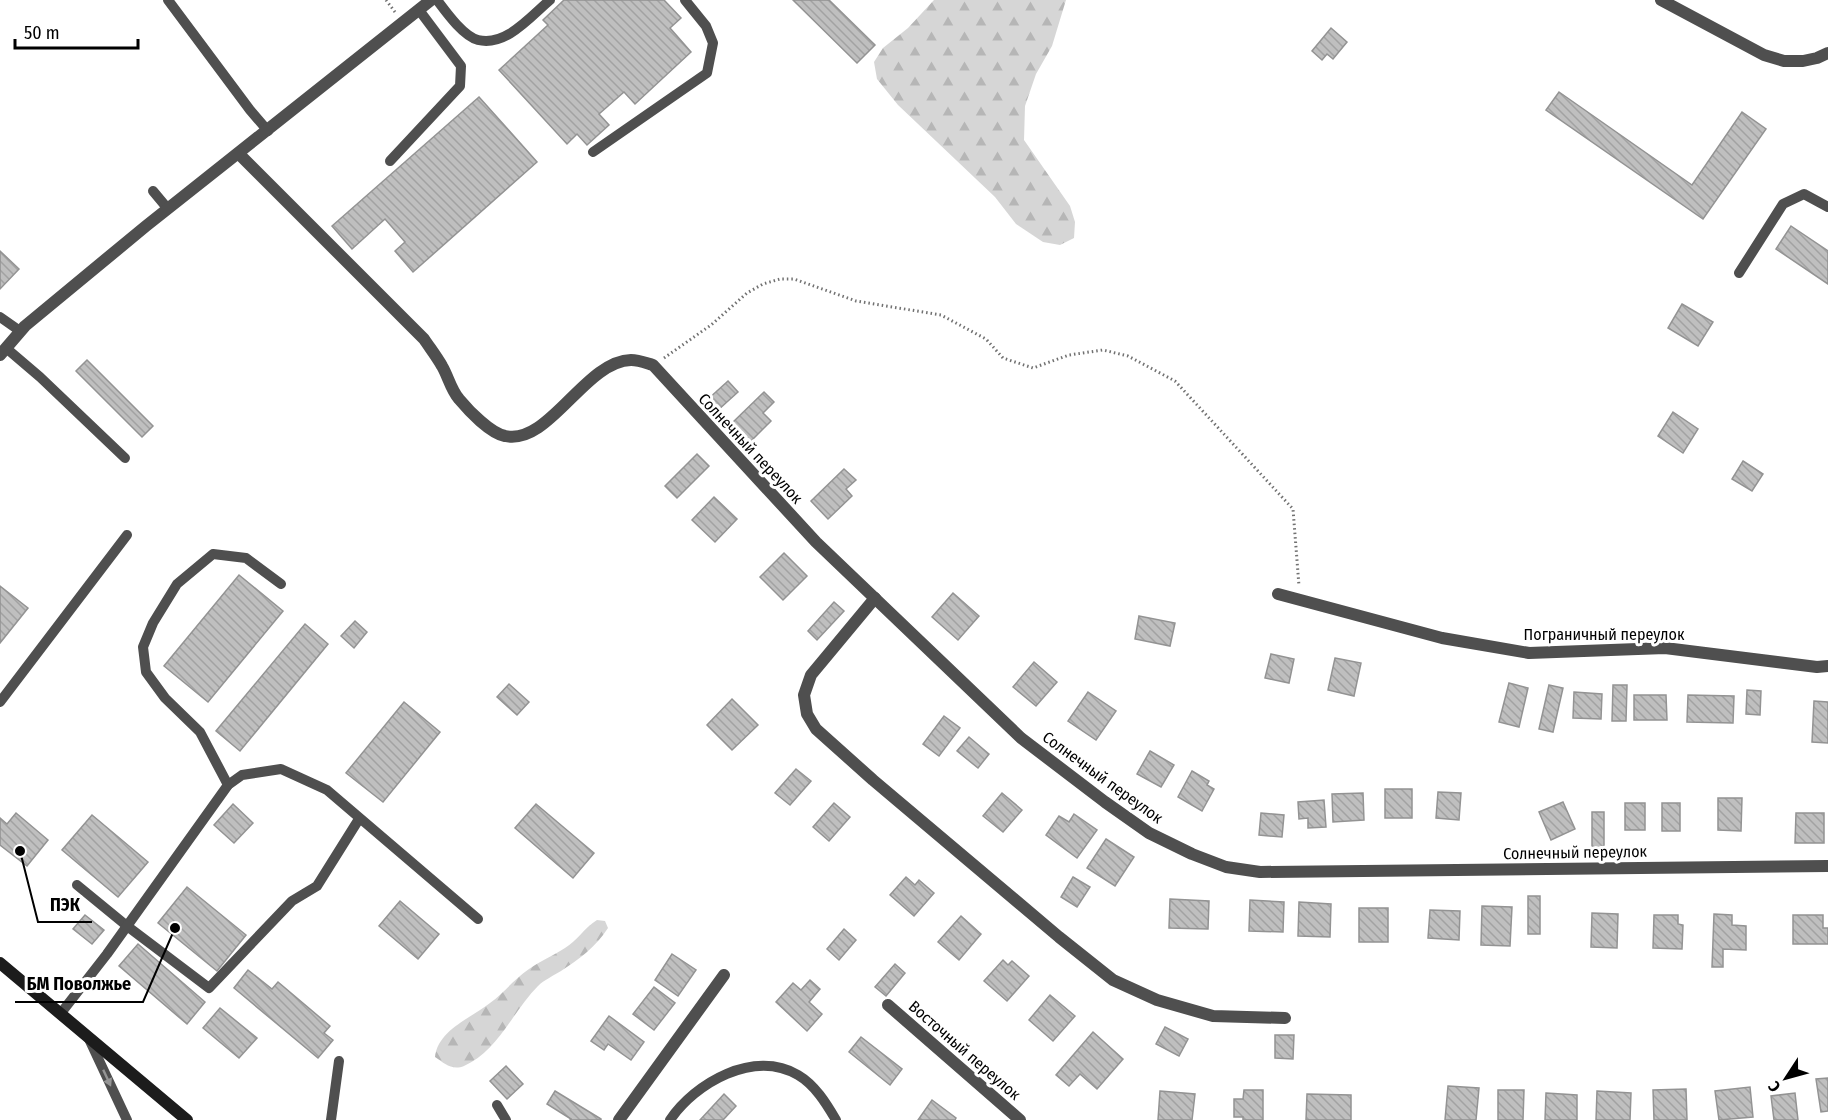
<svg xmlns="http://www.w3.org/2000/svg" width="1828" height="1120" font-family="'Fira Sans Condensed',sans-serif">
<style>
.forest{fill:url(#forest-firs)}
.building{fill:url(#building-back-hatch);stroke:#939393;stroke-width:1.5}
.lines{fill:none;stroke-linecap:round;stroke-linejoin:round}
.path{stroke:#717171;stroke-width:3;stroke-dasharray:1.5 3;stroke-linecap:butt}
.service{stroke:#4f4f4f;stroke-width:10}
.minor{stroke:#4f4f4f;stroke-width:12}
.secondary{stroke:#1c1c1c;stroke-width:12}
.oneway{fill:#959595}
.labels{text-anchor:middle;stroke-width:6;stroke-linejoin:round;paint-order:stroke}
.street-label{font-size:16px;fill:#000;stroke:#fff}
.leader{fill:none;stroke:#000;stroke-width:2}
.callout-dot{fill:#000;stroke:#fff;stroke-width:2}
.callout-label{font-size:18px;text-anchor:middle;font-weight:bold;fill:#000;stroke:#fff;stroke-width:6;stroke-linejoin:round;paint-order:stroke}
</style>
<defs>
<pattern id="forest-firs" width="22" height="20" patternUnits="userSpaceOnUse" patternTransform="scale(1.5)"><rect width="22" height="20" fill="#d6d6d6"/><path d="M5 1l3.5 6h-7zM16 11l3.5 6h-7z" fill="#b6b6b6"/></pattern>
<pattern id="building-back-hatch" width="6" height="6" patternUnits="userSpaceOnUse" patternTransform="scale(1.5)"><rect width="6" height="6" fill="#bfbfbf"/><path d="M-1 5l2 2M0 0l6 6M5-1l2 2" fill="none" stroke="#a2a2a2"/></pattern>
</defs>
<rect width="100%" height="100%" fill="#fff"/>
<g class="forest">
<polygon points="934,0 1066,0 1052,46 1036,74 1025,106 1024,140 1070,206 1075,222 1074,238 1060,245 1043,242 1016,224 995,197 898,105 877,79 874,62 883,48 908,28"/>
<path d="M597,920L605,921L608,928C596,947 579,959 561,971C553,976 544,980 538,986C513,1011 498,1051 464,1066C452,1071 444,1063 435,1057C438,1030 471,1018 490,1003C504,993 514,979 529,969C540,961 553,956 565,948C577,941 584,928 597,920Z"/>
</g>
<g class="building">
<polygon points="564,0 664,0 681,18 670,28 691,52 635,104 624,92 599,114 609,125 587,145 577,134 567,144 499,70 548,25 543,20"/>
<polygon points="793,0 829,0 875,45 857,63"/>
<polygon points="1331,28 1347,42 1333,59 1327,54 1322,60 1312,51"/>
<polygon points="1559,92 1692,185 1742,112 1766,129 1703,219 1546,110"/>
<polygon points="479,97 537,162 413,272 395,251 405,242 385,219 352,249 332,226"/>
<polygon points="1791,226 1828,251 1828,284 1776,249"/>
<polygon points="0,251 19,269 0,289"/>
<polygon points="1682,304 1713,322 1698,346 1668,328"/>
<polygon points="87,360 153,426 142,437 76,371"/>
<polygon points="728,381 738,392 717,411 707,400"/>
<polygon points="764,392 774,402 763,413 771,421 749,443 730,425"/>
<polygon points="1673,412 1698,429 1683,453 1658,436"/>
<polygon points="697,454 709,466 677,498 665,486"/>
<polygon points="1743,461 1763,474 1752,491 1732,479"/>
<polygon points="844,469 856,480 846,489 852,496 828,519 811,501"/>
<polygon points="714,497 737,519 715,542 692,520"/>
<polygon points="784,553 807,576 783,600 760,577"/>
<polygon points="239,575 283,611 208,702 164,666"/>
<polygon points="0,586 28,608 0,643"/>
<polygon points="953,593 979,616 958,640 932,617"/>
<polygon points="834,602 844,611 817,640 808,631"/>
<polygon points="1139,616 1175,623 1170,646 1135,639"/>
<polygon points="355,621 367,632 354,648 341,636"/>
<polygon points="305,624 328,644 240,751 216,731"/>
<polygon points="1271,654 1294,659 1289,683 1265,678"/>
<polygon points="1335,658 1361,663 1354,696 1328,690"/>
<polygon points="1034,662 1057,682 1036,706 1013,687"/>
<polygon points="1509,683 1528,688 1519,727 1499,722"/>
<polygon points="509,684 529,702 517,715 497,697"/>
<polygon points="1549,685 1563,688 1553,732 1539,729"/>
<polygon points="1613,685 1627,685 1626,721 1612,721"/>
<polygon points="1747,690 1761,691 1760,715 1746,714"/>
<polygon points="1088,692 1116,711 1096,740 1068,721"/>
<polygon points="1574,692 1602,694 1601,719 1573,718"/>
<polygon points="1634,695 1666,695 1667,720 1634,720"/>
<polygon points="1688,695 1734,696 1733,723 1687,722"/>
<polygon points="732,699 758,725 732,750 707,725"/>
<polygon points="1814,701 1828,702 1828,743 1812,742"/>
<polygon points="404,702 440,732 383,802 346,773"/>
<polygon points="944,716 960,728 939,756 923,744"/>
<polygon points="969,737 989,754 978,768 957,751"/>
<polygon points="1150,751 1174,765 1161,787 1137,774"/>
<polygon points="796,769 811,781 790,805 775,793"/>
<polygon points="1192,771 1209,781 1207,785 1214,789 1202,811 1178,797"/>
<rect x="1385" y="789" width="27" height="29"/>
<polygon points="1438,792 1461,793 1459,820 1436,818"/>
<polygon points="1002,793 1022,810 1003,832 983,816"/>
<polygon points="1363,793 1364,820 1333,822 1332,794"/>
<polygon points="1718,798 1742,798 1741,831 1718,830"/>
<polygon points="1324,800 1326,827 1308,828 1308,818 1299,819 1298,802"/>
<polygon points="1563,802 1575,829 1551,840 1539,812"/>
<polygon points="834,803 850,817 829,841 813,827"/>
<rect x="1625" y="803" width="20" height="27"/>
<rect x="1662" y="803" width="18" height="28"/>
<polygon points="233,804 253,823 234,843 214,825"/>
<polygon points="536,804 594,853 573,878 515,828"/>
<rect x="1592" y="812" width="12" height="35"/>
<polygon points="16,813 48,840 27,866 0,845 0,818 7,824"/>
<polygon points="1261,813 1284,815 1282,837 1259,835"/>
<polygon points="1796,813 1824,813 1824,843 1795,843"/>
<polygon points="1074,814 1097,830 1077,858 1046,835 1059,816 1069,822"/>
<polygon points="92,815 148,862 118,897 62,850"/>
<polygon points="1106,839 1134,857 1115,886 1087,868"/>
<polygon points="906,877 915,885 919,880 934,893 914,916 890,895"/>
<polygon points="1073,877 1090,887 1077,907 1061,897"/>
<polygon points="187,887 246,935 217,971 158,923"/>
<rect x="1528" y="896" width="12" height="38"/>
<polygon points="1170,899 1209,901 1208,929 1169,928"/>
<polygon points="1250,900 1284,902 1283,932 1249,931"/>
<polygon points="400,901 439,934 418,959 379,926"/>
<polygon points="1299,902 1331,904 1330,937 1298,936"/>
<polygon points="1482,906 1512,907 1510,946 1481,945"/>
<rect x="1359" y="908" width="29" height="34"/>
<polygon points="1430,910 1460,911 1459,940 1428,938"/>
<polygon points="1592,913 1618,914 1617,948 1591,947"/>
<polygon points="1714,914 1732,915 1732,925 1746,926 1746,950 1723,949 1723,967 1712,967"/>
<polygon points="85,915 104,930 92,944 73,929"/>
<polygon points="1654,915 1678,915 1678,924 1683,925 1682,949 1653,948"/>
<polygon points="1793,915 1823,915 1823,928 1828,928 1828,944 1793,944"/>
<polygon points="961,916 981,934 959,960 938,942"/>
<polygon points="844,929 856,940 839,960 827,949"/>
<polygon points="138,944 205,1002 187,1024 119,966"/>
<polygon points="672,954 696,970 678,996 655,980"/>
<polygon points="1003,960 1008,965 1012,961 1029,976 1007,1001 984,981"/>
<polygon points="895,964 905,973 886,996 875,987"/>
<polygon points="248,970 272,989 278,982 330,1026 324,1033 333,1040 318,1058 234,988"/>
<polygon points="810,980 820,989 809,1002 822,1014 807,1031 776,1002 793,983 801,990"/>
<polygon points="654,987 675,1003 654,1030 633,1014"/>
<polygon points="1050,995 1075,1016 1053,1041 1029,1020"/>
<polygon points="220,1008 257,1038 239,1058 203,1028"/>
<polygon points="609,1016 644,1042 631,1060 608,1044 604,1050 591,1041"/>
<polygon points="1165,1027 1188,1039 1179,1056 1156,1044"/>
<polygon points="1093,1032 1123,1059 1097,1089 1080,1074 1069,1086 1056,1075"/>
<polygon points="1275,1035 1294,1035 1293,1059 1275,1058"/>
<polygon points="861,1037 902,1069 890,1085 849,1052"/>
<polygon points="506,1066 523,1084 507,1099 490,1081"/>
<polygon points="1828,1078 1828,1111 1821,1112 1816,1079"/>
<polygon points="1448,1086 1479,1088 1476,1120 1445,1120"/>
<polygon points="1750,1087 1753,1117 1719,1120 1715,1091"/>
<polygon points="1686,1089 1687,1120 1654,1120 1653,1090"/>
<polygon points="1244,1090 1263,1090 1263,1120 1243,1120 1243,1117 1234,1117 1234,1099 1243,1099"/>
<polygon points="1498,1090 1524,1090 1523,1120 1498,1120"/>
<polygon points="555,1091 601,1119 601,1120 570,1120 571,1119 547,1104"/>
<polygon points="1160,1091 1195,1094 1192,1120 1158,1120"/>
<polygon points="1597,1091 1631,1093 1630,1120 1596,1120"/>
<polygon points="1546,1093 1577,1095 1577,1120 1545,1120"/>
<polygon points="1795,1093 1798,1120 1774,1120 1771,1096"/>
<polygon points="724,1094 736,1106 723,1120 700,1120"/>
<polygon points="1307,1094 1351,1095 1351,1120 1306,1120"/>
<polygon points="932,1100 956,1118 955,1120 918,1120"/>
</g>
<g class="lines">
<g class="path">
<polyline points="386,0 395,12"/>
<polyline points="664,358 711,325 747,293 763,284 780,279 794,279 856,301 941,315 986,339 1003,358 1033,368 1069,355 1103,350 1128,356 1175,381 1293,509 1299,586"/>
</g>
<g class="service">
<polyline points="168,0 250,110 268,131"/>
<path d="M437,0C446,12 463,36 478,40C506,47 531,16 550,0"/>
<polyline points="593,152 707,73 713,43 706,26 685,0"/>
<polyline points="390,161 460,86 461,66 419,10"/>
<polyline points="153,191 168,209"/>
<polyline points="1739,273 1783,204 1804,194 1828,207"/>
<polyline points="0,317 20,331"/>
<polyline points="6,348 40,377 125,458"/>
<polyline points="0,702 127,535"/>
<polyline points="228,785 200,732 165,698 146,672 143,647 153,623 177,584 213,554 246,558 281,584"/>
<polyline points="77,885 127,926 209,988 292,901 317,886 359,819"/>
<polyline points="61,1013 107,954 228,785 242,775 281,769 327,790 478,919"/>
<polyline points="89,1039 127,1120"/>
<polyline points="497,1105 506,1120"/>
<polyline points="331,1120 339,1061"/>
<path d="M670,1120C695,1083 754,1049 798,1075C815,1085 826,1103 836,1120"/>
</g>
<g class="minor">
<polyline points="1661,0 1764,55 1784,61 1803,61 1817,58 1828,53"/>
<path d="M239,154L424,339C430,348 437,357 442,366C448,376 451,390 459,399C469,411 490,433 505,436C549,446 585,361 631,360C639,360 646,363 653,365L816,542L1021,738L1105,802L1149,833L1192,854L1226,867L1260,872L1828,866"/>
<polyline points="0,355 25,326 146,226 431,0"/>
<polyline points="1278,594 1442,638 1529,653 1665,648 1817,667 1828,666"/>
<polyline points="875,598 811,675 804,695 807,714 816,729 873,780 1059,937 1113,980 1157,1000 1213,1016 1285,1018"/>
<polyline points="888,1005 1020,1120"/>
<polyline points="619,1120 724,975"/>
</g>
<polyline class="secondary" points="0,963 187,1120"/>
</g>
<defs><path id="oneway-solid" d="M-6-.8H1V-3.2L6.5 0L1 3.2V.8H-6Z" transform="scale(1.5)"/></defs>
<use class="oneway" href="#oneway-solid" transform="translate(107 1078) rotate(65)"/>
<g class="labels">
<g class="street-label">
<text transform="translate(751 448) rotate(47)" y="6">Солнечный переулок</text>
<text x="1604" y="640">Пограничный переулок</text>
<text transform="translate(1103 777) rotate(36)" y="6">Солнечный переулок</text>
<text transform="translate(1575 852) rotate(-1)" y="6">Солнечный переулок</text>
<text transform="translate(965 1050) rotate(41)" y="6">Восточный переулок</text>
</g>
</g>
<path class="leader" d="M20 851L38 922H92M175 928L143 1002H15"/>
<g class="callout-dot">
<circle cx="20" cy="851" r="6"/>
<circle cx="175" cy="928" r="6"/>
</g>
<g class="callout-label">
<text x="65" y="911">ПЭК</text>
<text x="79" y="990">БМ Поволжье</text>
</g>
<g transform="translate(1786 1078) rotate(234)" stroke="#ffffff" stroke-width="4.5" paint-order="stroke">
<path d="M0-4.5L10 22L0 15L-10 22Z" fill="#000000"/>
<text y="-9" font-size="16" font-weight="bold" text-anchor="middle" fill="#000000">С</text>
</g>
<path d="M15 39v9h123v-9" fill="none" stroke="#000000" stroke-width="3"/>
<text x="24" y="39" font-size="18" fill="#000000" stroke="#ffffff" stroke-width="4.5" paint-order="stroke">50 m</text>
</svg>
